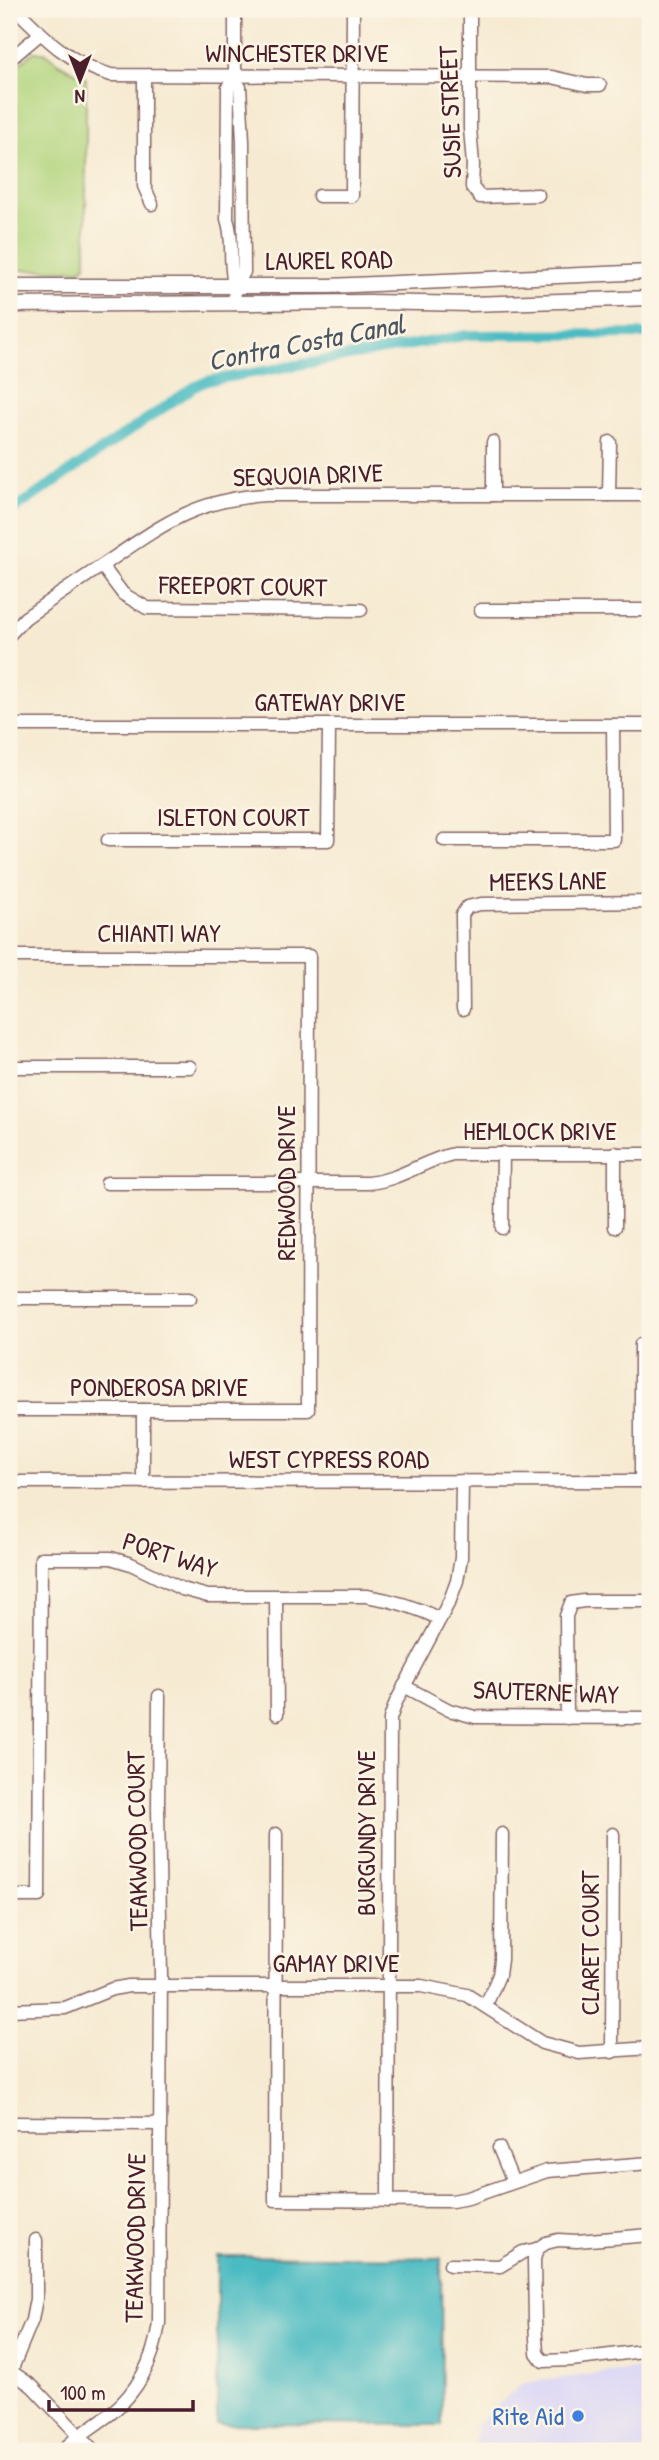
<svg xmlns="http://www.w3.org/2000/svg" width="659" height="2460" font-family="'Patrick Hand',sans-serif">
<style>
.built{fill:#dad6f7}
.green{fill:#b1d47d;stroke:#7e7a54;stroke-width:2}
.water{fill:#4cbbc2;stroke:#4b6d76;stroke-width:2}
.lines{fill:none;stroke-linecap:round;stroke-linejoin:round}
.canal{stroke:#4cbbc2;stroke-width:10}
.minor-casing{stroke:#866665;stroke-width:15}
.major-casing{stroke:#866665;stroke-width:17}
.minor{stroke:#fff;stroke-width:12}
.major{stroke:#fff;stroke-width:14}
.shop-dot{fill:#3f7fe0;stroke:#fcf5e5;stroke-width:2.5}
.labels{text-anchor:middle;stroke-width:5;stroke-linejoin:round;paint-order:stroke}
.street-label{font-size:26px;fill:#4a1f2b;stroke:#fcf5e5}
.shop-label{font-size:26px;fill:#366cbe;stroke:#fcf5e5;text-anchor:end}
.water-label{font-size:28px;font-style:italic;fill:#4b5660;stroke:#fcf5e5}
</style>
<rect width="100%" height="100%" fill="#fcf5e5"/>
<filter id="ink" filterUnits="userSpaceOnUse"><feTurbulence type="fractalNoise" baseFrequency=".0143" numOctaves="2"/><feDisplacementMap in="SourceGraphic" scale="14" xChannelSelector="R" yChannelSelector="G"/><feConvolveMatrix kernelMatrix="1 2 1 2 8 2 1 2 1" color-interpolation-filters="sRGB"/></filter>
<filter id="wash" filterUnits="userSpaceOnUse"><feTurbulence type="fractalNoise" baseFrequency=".00686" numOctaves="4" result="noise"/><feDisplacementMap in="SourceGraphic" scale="28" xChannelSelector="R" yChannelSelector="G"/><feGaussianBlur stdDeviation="1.57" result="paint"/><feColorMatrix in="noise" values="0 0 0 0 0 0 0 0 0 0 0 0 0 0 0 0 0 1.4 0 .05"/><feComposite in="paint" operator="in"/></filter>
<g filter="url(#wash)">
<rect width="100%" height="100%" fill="#f6ead2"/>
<polygon class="built" points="650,2367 650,2451 475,2451 475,2425 523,2383"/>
<polygon class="green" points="34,52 45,52 58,63 86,78 86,266 78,270 9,270 9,72"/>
<polygon class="water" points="217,2256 441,2258 442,2425 217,2424"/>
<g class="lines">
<polyline class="canal" points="9,513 194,387 207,381 468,335 650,334"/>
</g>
</g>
<g filter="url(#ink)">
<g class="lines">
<defs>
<g id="minor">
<path d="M16,9C45,38 70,64 111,75L552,77L587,85H600"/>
<path d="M235,9V76L228,87L227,219C233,236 230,252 232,270C233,282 235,292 235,304"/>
<polyline points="470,9 470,128 473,165 472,187 480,197 538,195"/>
<polyline points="9,60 40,34"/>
<polyline points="144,76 144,186 152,204"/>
<polyline points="234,81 240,87 243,141 244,272 236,285"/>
<polyline points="319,196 352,196 353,9"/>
<polyline points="493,495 493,442"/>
<polyline points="609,495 610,442"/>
<polyline points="102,566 123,594 147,608 361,610"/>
<polyline points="481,610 650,610"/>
<path d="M9,635L25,618C52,599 79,581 106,563C162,525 196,499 266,495H650"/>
<polyline points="9,725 650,725"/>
<polyline points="108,840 328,840 329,725"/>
<polyline points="444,840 614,840 613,725"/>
<polyline points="9,956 309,956 308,1410 9,1410"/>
<polyline points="463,1009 462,915 467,907 481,904 650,902"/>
<polyline points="9,1067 190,1067"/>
<polyline points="615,1153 615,1227"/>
<path d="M107,1183H368C401,1180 422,1161 453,1154H650"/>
<polyline points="502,1228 503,1153"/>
<polyline points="9,1298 190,1298"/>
<polyline points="143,1410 143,1482"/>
<polyline points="641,1481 641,1344 650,1344"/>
<polyline points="9,1482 650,1481"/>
<polyline points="276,1597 277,1714"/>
<polyline points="404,1686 449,1710 475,1717 650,1718"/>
<polyline points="567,1718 566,1616 571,1603 584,1601 650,1601"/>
<polyline points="276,1834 275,2200 452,2201 468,2198 547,2171 650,2163"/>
<path d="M9,1896H39L41,1558H111L131,1564L182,1589L208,1596H366C393,1600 416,1607 440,1619"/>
<polyline points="486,2005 499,1975 501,1960 502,1834"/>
<polyline points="9,2010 65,2008 112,1989 129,1986 421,1986 467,1995 542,2043 579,2053 650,2048"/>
<polyline points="612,2052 613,1834"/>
<polyline points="9,2123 159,2124"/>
<polyline points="499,2148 513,2182"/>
<polyline points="388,2201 390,1719 396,1702 450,1600 457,1581 461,1558 462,1481"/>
<polyline points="650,2235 577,2241 558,2240 546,2243 537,2249 534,2259 535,2322 537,2353 543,2361 571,2360 650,2350"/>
<polyline points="450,2265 500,2266 523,2252 537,2249"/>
<polyline points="9,2370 32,2386 94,2451"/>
<polyline points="11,2371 32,2320 36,2299 36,2240"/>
<path d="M62,2451C76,2437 94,2426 110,2414C139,2391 154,2359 159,2323L161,1975L158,1808L159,1696"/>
</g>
<g id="major">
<polyline points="9,286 329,286 650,272"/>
<polyline points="9,305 369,302 471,304 650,298"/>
</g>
</defs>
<use href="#minor" class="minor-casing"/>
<use href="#major" class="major-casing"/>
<use href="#minor" class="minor"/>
<use href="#major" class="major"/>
</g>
</g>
<circle class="shop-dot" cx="578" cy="2416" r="7"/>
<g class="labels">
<g class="street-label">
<text x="297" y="62">WINCHESTER DRIVE</text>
<text transform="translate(450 112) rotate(-92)" y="9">SUSIE STREET</text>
<text transform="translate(329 260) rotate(-1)" y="9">LAUREL ROAD</text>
<text transform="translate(308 475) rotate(-2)" y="9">SEQUOIA DRIVE</text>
<text transform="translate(243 586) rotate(1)" y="9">FREEPORT COURT</text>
<text x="330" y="711">GATEWAY DRIVE</text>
<text x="233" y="826">ISLETON COURT</text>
<text transform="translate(548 881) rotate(-1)" y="9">MEEKS LANE</text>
<text x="159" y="942">CHIANTI WAY</text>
<text x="540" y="1140">HEMLOCK DRIVE</text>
<text transform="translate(286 1183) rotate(-90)" y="9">REDWOOD DRIVE</text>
<text x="159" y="1396">PONDEROSA DRIVE</text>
<text x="329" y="1468">WEST CYPRESS ROAD</text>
<text transform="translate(170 1555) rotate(18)" y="9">PORT WAY</text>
<text transform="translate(546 1692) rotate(2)" y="9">SAUTERNE WAY</text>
<text transform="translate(366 1833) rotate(-90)" y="9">BURGUNDY DRIVE</text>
<text transform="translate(137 1841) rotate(-91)" y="9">TEAKWOOD COURT</text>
<text transform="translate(590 1943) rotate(-90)" y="9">CLARET COURT</text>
<text x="336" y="1972">GAMAY DRIVE</text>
<text transform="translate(135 2238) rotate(-89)" y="9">TEAKWOOD DRIVE</text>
</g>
<g class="shop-label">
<text x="564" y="2425">Rite Aid</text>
</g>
<g class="water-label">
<text transform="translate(306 342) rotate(-11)" y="10">Contra Costa Canal</text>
</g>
</g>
<rect width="659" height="2460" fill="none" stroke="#fcf5e5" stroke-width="35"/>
<g transform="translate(80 80) rotate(180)" stroke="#fcf5e5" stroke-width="5" paint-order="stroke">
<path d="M0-5L12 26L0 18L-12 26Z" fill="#4a1f2b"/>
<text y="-10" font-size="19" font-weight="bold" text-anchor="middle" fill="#4a1f2b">N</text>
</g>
<path d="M49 2400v10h144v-10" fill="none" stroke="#4a1f2b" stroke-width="3.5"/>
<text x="60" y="2400" font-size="21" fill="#4a1f2b" stroke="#fcf5e5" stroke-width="5" paint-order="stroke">100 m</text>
</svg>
